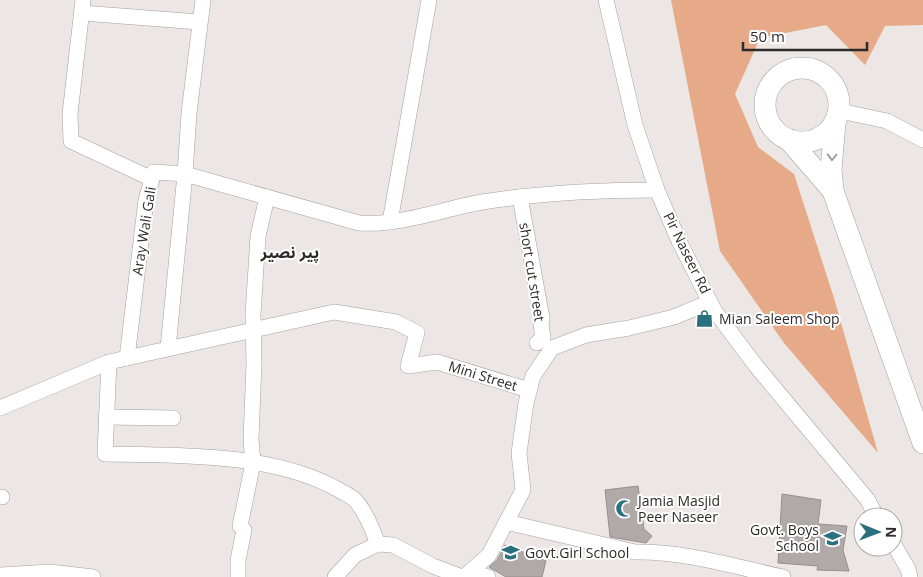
<svg xmlns="http://www.w3.org/2000/svg" width="923" height="577" font-family="'Open Sans','Noto Sans Arabic',sans-serif">
<style>
.green{fill:#e6aa89}
.building{fill:#afaaa7;stroke:#95908d}
.lines{fill:none;stroke-linecap:round;stroke-linejoin:round}
.street-casing{stroke:#a5a09d;stroke-width:16}
.secondary-casing{stroke:#a5a09d;stroke-width:22}
.street{stroke:#fff;stroke-width:15}
.secondary{stroke:#fff;stroke-width:21}
.oneway{stroke:#a0a09f}
.labels{text-anchor:middle;stroke-width:4;stroke-linejoin:round;paint-order:stroke}
.street-label{font-size:14px;fill:#2d2b2a;stroke:#fff}
.poi-label{font-size:14px;fill:#2d2b2a;stroke:#fff;text-anchor:start}
.quarter-label{font-size:16px;font-weight:bold;fill:#2d2b2a;stroke:#fff}
</style>
<rect width="100%" height="100%" fill="#ece7e4"/>
<polygon class="green" points="671,0 923,0 923,25 885,26 865,65 826,25 760,38 735,94 758,147 794,174 834,298 878,453 784,343 720,251"/>
<g class="building">
<polygon points="638,486 644,529 652,536 646,543 610,537 605,490"/>
<polygon points="782,494 821,500 818,524 847,526 843,550 849,571 817,570 818,566 778,563"/>
<polygon points="505,545 546,561 542,577 506,577 489,567 497,560"/>
</g>
<g class="lines">
<defs>
<g id="street">
<polyline points="83,0 70,114 71,141 152,179"/>
<polyline points="606,0 635,125 657,190 679,241 714,310 756,366 867,499 877,517"/>
<polyline points="82,13 199,22"/>
<polyline points="840,111 887,121 923,140"/>
<polyline points="520,197 542,318 541,325 543,338 537,343"/>
<polyline points="390,222 429,0"/>
<path d="M168,348L185,174L359,223C400,226 442,209 482,202C540,193 598,190 657,190"/>
<polyline points="127,358 334,312 396,322 417,333 408,366 437,362 529,390"/>
<path d="M109,362L105,454C178,455 275,453 339,490C344,493 351,496 355,500C366,512 372,529 378,544"/>
<polyline points="0,408 109,362 127,358 146,200 154,172 185,174 189,113 203,0"/>
<polyline points="106,417 173,418"/>
<polyline points="0,497 2,497"/>
<path d="M506,522L635,552C685,551 735,567 783,577"/>
<polyline points="893,543 908,569 910,577"/>
<polyline points="472,572 488,577"/>
<polyline points="0,575 50,572 93,577"/>
<polyline points="238,577 238,560 244,530 240,526 253,463 251,439 254,364 253,315 258,236 267,197"/>
<polyline points="335,577 355,555 378,544 393,545 433,566 462,577"/>
<polyline points="464,577 489,555 523,490 519,453 526,403 533,376 552,348 586,335 629,328 674,317 710,302"/>
</g>
<g id="secondary">
<circle cx="802" cy="105" r="37"/>
<polyline points="835,123 831,169 833,191 923,443"/>
<polyline points="789,140 833,191"/>
</g>
</defs>
<use href="#street" class="street-casing"/>
<use href="#secondary" class="secondary-casing"/>
<use href="#street" class="street"/>
<use href="#secondary" class="secondary"/>
</g>
<defs><path id="oneway-chevron" d="M-2-3.5L2.5 0L-2 3.5" fill="none" stroke-width="1.6" stroke-linecap="round" stroke-linejoin="round" transform="scale(1.25)"/></defs>
<use class="oneway" href="#oneway-chevron" transform="translate(832 157) rotate(92)"/>
<defs>
<symbol id="shop-bare" viewBox="-9 -9 18 18"><path d="M-5-2.5h2.3a2.7 3.5 0 0 1 5.4 0H5L5.5 6h-11ZM-1.5-2.5h3a1.5 2.3 0 0 0-3 0Z" fill="#2a707e" stroke="#fff" stroke-width="2.5" paint-order="stroke"/></symbol>
<symbol id="mosque-bare" viewBox="-9 -9 18 18"><path d="M3.5-4.9A6 6 0 1 0 3.5 4.9A5 5 0 1 1 3.5-4.9Z" fill="#2a707e" stroke="#fff" stroke-width="2.5" paint-order="stroke"/></symbol>
<symbol id="school-bare" viewBox="-9 -9 18 18"><path d="M0-5L7-2L0 1L-7-2ZM-4 1L0 2.5L4 1V4Q0 6-4 4Z" fill="#2a707e" stroke="#fff" stroke-width="2.5" paint-order="stroke"/></symbol>
</defs>
<g fill-rule="evenodd">
<use href="#shop-bare" x="692" y="306" width="25" height="25"/>
<use href="#mosque-bare" x="612" y="496" width="25" height="25"/>
<use href="#school-bare" x="820" y="526" width="25" height="25"/>
<use href="#school-bare" x="498" y="540" width="25" height="25"/>
</g>
<g class="labels">
<g class="street-label">
<text transform="translate(144 231) rotate(-81)" y="5">Aray Wali Gali</text>
<text transform="translate(687 253) rotate(64)" y="5">Pir Naseer Rd</text>
<text transform="translate(532 272) rotate(81)" y="5">short cut street</text>
<text transform="translate(483 376) rotate(17)" y="5">Mini Street</text>
</g>
<g class="poi-label">
<text x="719" y="324">Mian Saleem Shop</text>
<text x="638" y="506">Jamia Masjid<tspan x="638" dy="16">Peer Naseer</tspan></text>
<text x="819" y="535" text-anchor="end">Govt. Boys<tspan x="819" dy="16">School</tspan></text>
<text x="525" y="558">Govt.Girl School</text>
</g>
<g class="quarter-label">
<text x="290" y="258">پیر نصیر</text>
</g>
</g>
<g transform="translate(878 532) rotate(91)"><circle r="24" fill="#ffffff" stroke="#abaaaa"/>
<path d="M0-4L9 19L0 12L-9 19Z" fill="#2a707e"/>
<text y="-8" font-size="14" font-weight="bold" text-anchor="middle" fill="#2d2b2a">N</text>
</g>
<path d="M743 42v8h124v-8" fill="none" stroke="#2d2b2a" stroke-width="2.5"/>
<text x="750" y="42" font-size="15" fill="#2d2b2a" stroke="#ffffff" stroke-width="4" paint-order="stroke">50 m</text>
</svg>
